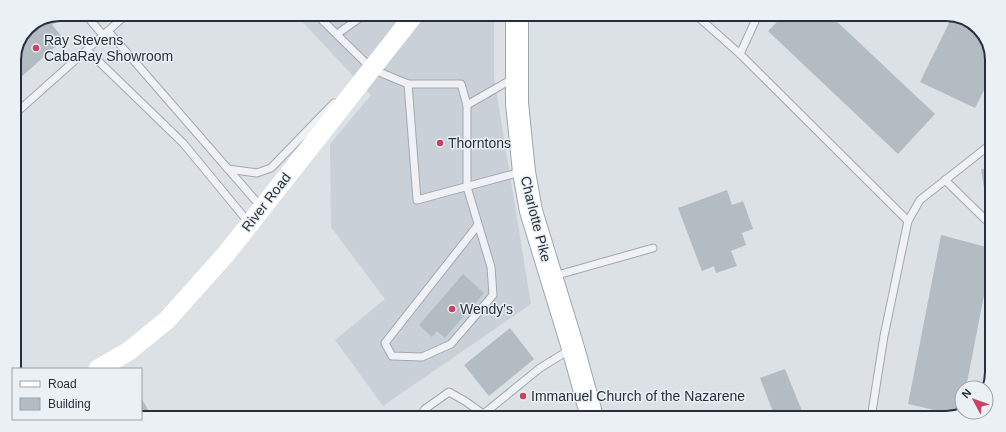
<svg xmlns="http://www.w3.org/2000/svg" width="1006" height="432" font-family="Arial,sans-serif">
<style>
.built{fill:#cad0d8}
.building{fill:#b3bbc3}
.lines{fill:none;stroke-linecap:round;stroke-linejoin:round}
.lane-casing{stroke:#a2a8b0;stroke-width:9}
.primary-casing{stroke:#9ca7b2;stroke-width:24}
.lane{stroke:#eff1f5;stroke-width:7}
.secondary{stroke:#fff;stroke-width:19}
.primary{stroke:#fff;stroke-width:22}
.poi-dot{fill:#cb4164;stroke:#ebf0f4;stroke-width:1.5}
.labels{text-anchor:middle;stroke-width:3;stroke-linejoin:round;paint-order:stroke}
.poi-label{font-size:14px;fill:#26303c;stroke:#ebf0f4;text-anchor:start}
.street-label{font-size:14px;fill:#26303c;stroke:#ebf0f4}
.rim{fill:none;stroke:#26303c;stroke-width:2}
</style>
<rect width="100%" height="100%" fill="#dce1e6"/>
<polygon class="built" points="296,15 494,16 494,77 531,304 383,406 335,340 385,299 331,227 330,144 371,95"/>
<g class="building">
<polygon points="52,17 56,22 52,25 64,39 20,78 14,71 14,57 28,27"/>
<polygon points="782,17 832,17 935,114 898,154 768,31"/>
<polygon points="952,17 963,17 983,32 992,57 992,74 975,108 920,82"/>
<polygon points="991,168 991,187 984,188 981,169"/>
<polygon points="727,190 732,205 743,201 753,229 742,233 746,245 731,251 737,266 716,273 714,266 702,271 678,208"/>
<polygon points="941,235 990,248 990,264 966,388 962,388 961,413 956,415 908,404"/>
<polygon points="463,274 484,293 445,338 437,331 432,337 419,325"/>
<polygon points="510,328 534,359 489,396 464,365"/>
<polygon points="785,369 802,411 781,417 775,417 760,378"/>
<polygon points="141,399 142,399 151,415 141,415"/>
</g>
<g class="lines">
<defs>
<g id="lane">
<polyline points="85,14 103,35"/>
<polyline points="317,15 372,69 408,84 461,84 467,105 467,187 491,267 493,295 451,344 422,357 392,356 385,343 478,225"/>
<polyline points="697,16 740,54 908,221"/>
<polyline points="108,31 262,208"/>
<polyline points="337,34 364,15"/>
<polyline points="87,50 183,143 249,223"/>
<polyline points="740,54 757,17"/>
<polyline points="408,84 417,200 521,172"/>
<polyline points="467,105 514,78"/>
<polyline points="17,112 127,14"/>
<polyline points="228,169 257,173 271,168 334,103"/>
<polyline points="945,180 990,224"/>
<polyline points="554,276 653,248"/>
<polyline points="420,416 425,409 449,392 465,401 483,414"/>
<polyline points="481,416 540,368 571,349"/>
<polyline points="871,418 884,336 908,221 920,200 991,144"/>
</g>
<polyline id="primary" points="517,16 517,103 524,172 531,211 573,348 592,417"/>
</defs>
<use href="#lane" class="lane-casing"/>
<use href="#primary" class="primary-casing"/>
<use href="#lane" class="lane"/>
<polyline class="secondary" points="98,369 129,351 167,320 226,254 414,15"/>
<use href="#primary" class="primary"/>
</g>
<g class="poi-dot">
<circle cx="36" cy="48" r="4"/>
<circle cx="440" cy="143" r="4"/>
<circle cx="452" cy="309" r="4"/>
<circle cx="523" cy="396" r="4"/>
</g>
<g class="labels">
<g class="poi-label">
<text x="44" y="45">Ray Stevens<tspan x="44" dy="16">CabaRay Showroom</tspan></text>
<text x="448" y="148">Thorntons</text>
<text x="460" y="314">Wendy's</text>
<text x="531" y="401">Immanuel Church of the Nazarene</text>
</g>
<g class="street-label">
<text transform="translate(266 202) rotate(-52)" y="5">River Road</text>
<text transform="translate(536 219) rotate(76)" y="5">Charlotte Pike</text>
</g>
</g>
<path d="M0 0H1006V432H0ZM60 21H946A39 39 0 0 1 985 60V372A39 39 0 0 1 946 411H60A39 39 0 0 1 21 372V60A39 39 0 0 1 60 21Z" fill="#ebf0f4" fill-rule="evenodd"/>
<path class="rim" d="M60 21H946A39 39 0 0 1 985 60V372A39 39 0 0 1 946 411H60A39 39 0 0 1 21 372V60A39 39 0 0 1 60 21Z"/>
<rect x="12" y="368" width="130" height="52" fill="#ebf0f4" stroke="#9ca3aa"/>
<rect x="20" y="381" width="20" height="6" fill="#ffffff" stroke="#9ca3aa"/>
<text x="48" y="388" font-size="12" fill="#26303c">Road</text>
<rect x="20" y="398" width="20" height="12" fill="#b3bbc3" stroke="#9ca3aa"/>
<text x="48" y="408" font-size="12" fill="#26303c">Building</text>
<g transform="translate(974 400) rotate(311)"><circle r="19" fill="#ebf0f4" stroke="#9ca3aa"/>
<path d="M0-3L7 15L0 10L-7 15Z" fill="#cb4164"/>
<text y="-6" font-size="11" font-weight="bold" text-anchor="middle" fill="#26303c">N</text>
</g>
</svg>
